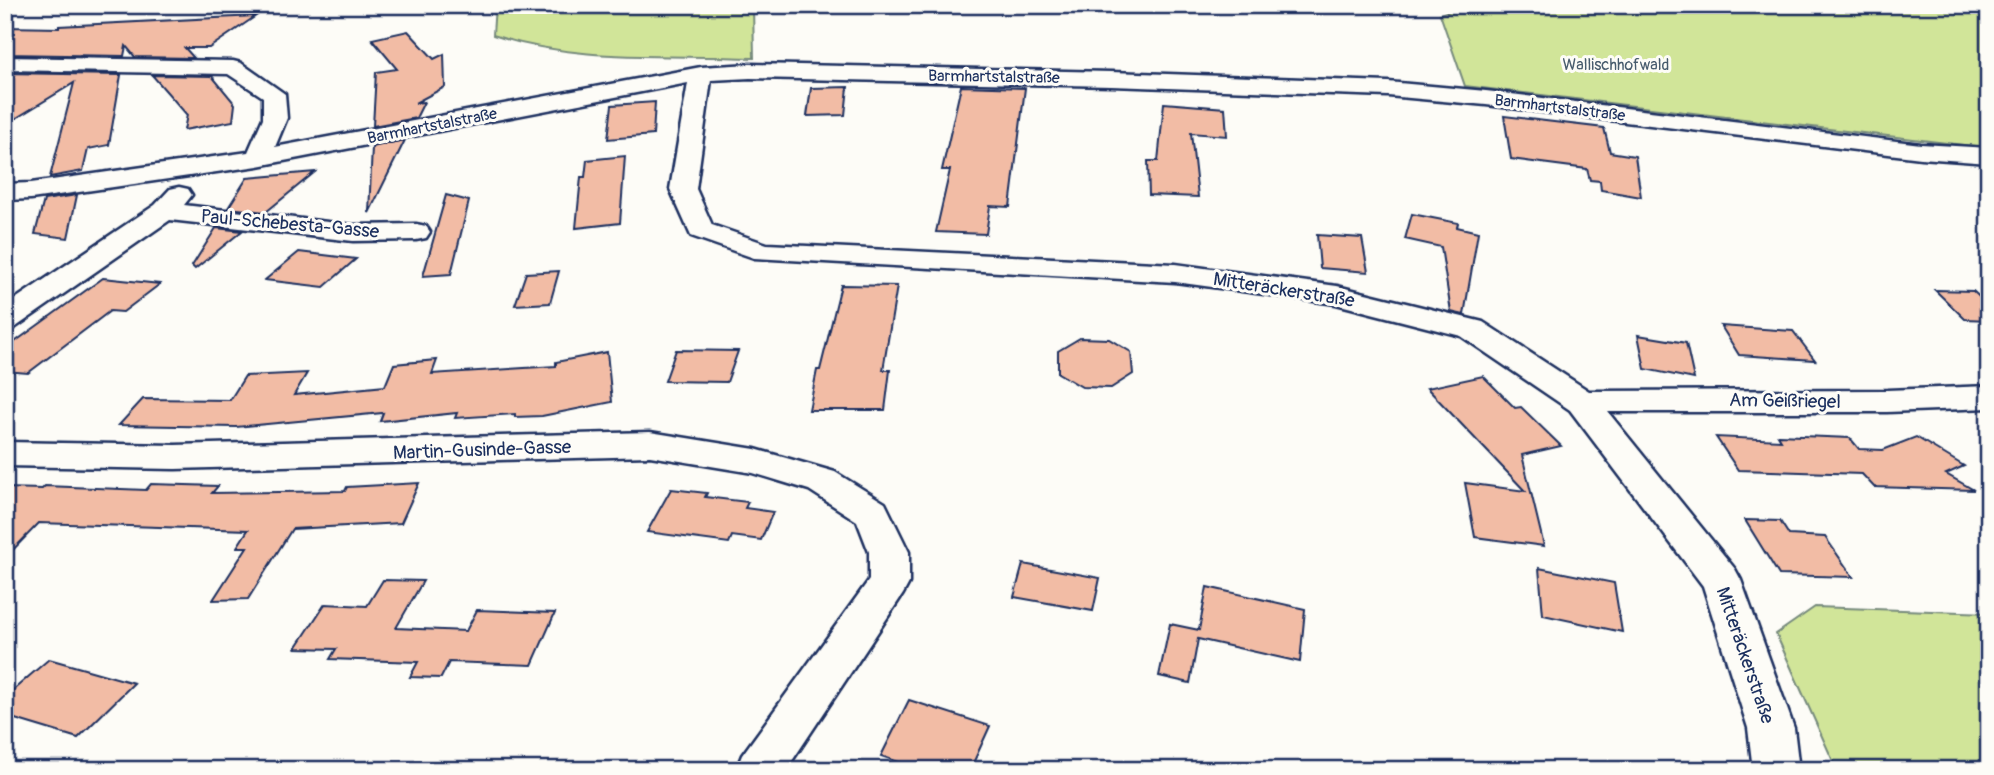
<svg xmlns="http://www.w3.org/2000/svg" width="1994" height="775" font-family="Pangolin,sans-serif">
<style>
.green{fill:#d1e599;stroke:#768a7c;stroke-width:2}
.building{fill:#f2bca5;stroke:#1b2f5e;stroke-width:2}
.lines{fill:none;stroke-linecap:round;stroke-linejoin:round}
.street-casing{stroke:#1b2f5e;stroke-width:5}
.street{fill:#fdfcf7;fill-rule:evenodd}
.labels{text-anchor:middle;stroke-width:6;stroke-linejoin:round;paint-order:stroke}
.far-park-label{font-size:16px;fill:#485c6d;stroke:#fdfcf7}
.far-street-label{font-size:16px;fill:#1b2f5e;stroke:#fdfcf7}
.street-label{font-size:19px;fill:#1b2f5e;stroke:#fdfcf7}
</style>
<rect width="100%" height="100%" fill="#fdfcf7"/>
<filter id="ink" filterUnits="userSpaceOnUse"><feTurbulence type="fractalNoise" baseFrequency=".0143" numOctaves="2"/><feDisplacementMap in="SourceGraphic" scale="14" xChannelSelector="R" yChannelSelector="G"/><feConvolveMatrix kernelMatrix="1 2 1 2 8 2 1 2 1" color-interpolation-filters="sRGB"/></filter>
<g filter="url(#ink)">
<g class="green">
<path d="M495,5H753L754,58C668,54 576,63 493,35Z"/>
<polygon points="1468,5 1989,5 1989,148 1465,86 1440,14"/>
<polygon points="1815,607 1989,613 1989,770 1837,770 1776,634"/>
</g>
<g class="building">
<polygon points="256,16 209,48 185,48 194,58 135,57 126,46 124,56 5,54 5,27 59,28 59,26"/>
<polygon points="408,31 434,59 444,54 445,87 415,103 424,102 416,118 373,126 376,72 397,69 372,39"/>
<polygon points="5,73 121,75 109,145 88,149 83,171 50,177 74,83 5,125"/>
<polygon points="152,75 212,76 235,104 233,121 184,130 187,115"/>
<polygon points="961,86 1025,88 1010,207 990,206 986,234 936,232 950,170 942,170"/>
<polygon points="848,87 845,115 807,116 811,88"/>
<polygon points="655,102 653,135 608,139 612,105"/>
<polygon points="1164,103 1225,108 1227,136 1191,133 1198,197 1149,195 1148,161 1158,161"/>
<polygon points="1504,116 1604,128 1610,152 1635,156 1641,197 1601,190 1600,181 1590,180 1587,169 1511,159"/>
<polygon points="405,140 369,213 372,147"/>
<polygon points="625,156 620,223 576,228 581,177 585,177 587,160"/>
<polygon points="315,172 266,212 228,208 247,178"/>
<polygon points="77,195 68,238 35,234 44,200"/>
<polygon points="446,195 469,201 451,274 423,276"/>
<polygon points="1412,214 1458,223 1457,227 1478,232 1464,315 1451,312 1441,247 1405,239"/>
<polygon points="216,228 242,231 195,269 192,266"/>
<polygon points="1317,235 1362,238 1368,272 1320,268"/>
<polygon points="299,252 356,259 324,287 265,280"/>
<polygon points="559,271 550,303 515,305 526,273"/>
<polygon points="103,278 160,284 123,312 110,311 28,373 5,371 5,349"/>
<polygon points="841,285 897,286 883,370 890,370 885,410 809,410 817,370 820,370"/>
<polygon points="1935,290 1973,291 1989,306 1989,320 1965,319"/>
<polygon points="1721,326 1793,331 1815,360 1739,355"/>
<polygon points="1638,335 1686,343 1694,379 1645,369"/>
<polygon points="1080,338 1109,339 1131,352 1133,374 1111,388 1082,387 1058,373 1058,351"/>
<polygon points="676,350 738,351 727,382 665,381"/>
<polygon points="607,352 612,402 542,416 515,417 515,414 455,418 457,413 380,421 383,413 236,427 119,425 143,399 230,400 245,376 307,373 294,395 385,386 394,364 437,360 432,374 556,366 556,362"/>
<polygon points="1483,376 1515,408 1521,407 1561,446 1522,455 1544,546 1475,537 1465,483 1525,491 1427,388"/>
<polygon points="1778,435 1850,438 1859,449 1883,450 1916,437 1964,466 1946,474 1974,490 1874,487 1862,474 1738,470 1716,437 1781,440"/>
<polygon points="419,483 401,523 292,529 248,599 213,600 247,547 237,547 248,530 39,523 5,558 5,488 42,489 45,486 146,490 151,484 218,486 212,493 345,491 347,487"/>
<polygon points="671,489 707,493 705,497 748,502 745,508 773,512 761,540 732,536 729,543 647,532"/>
<polygon points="1745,520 1780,521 1789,535 1825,537 1853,577 1779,575"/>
<polygon points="1023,564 1100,578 1093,611 1014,597"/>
<polygon points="1539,568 1614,583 1622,632 1543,615"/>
<polygon points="383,580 423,581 396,628 466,631 477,610 555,613 532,665 449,662 441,678 410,677 418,662 330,659 336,649 296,648 325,604 367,606"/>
<polygon points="1207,587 1305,609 1300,662 1198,639 1190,683 1159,676 1170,624 1199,630"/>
<polygon points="49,659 134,683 78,738 5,716 5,697"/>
<polygon points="909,700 990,726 970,770 922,770 881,756"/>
</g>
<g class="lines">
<defs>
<g id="street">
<polygon points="5,57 233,61 241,63 285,94 287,118 275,147 701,67 750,64 1111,72 1388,82 1486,91 1921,144 1989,148 1989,163 1921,158 1486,105 1388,96 1111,86 750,78 711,80 696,189 712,225 767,244 1175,264 1337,286 1483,322 1589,391 1887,390 1989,386 1989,408 1887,412 1608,412 1735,569 1741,580 1794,728 1799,770 1753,770 1748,728 1703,586 1570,410 1461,336 1336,304 1175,282 754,258 691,236 670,189 688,83 258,166 31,199 5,200 5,184 31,183 248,152 263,118 263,97 228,74 5,70"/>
<polygon points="179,187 188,189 192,195 184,205 353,225 416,224 426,226 430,232 426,238 416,240 353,241 170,220 16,327 5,329 5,306 155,205 170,189"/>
<polygon points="650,432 755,449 835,472 885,503 909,552 909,583 903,594 786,770 736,770 742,755 869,580 869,552 857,521 809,490 753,473 650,456 175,469 5,466 5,442 175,445"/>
</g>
</defs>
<use href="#street" class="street-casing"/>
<use href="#street" class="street"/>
</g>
</g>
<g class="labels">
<g class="far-park-label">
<text x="1616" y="70">Wallischhofwald</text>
</g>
<g class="far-street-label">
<text transform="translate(994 76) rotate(1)" y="6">Barmhartstalstraße</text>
<text transform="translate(1560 107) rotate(7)" y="6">Barmhartstalstraße</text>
<text transform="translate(432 125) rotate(-11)" y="6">Barmhartstalstraße</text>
</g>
<g class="street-label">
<text transform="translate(290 223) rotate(5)" y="7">Paul-Schebesta-Gasse</text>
<text transform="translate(1284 289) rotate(9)" y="7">Mitteräckerstraße</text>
<text transform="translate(1785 400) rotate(1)" y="7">Am Geißriegel</text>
<text transform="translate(482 449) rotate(-2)" y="7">Martin-Gusinde-Gasse</text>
<text transform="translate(1746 655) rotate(71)" y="7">Mitteräckerstraße</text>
</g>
</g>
<rect width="1994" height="775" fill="none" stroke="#fdfcf7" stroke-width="28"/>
<rect x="14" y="14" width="1966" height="747" fill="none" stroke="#1b2f5e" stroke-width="2.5" filter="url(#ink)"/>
</svg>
